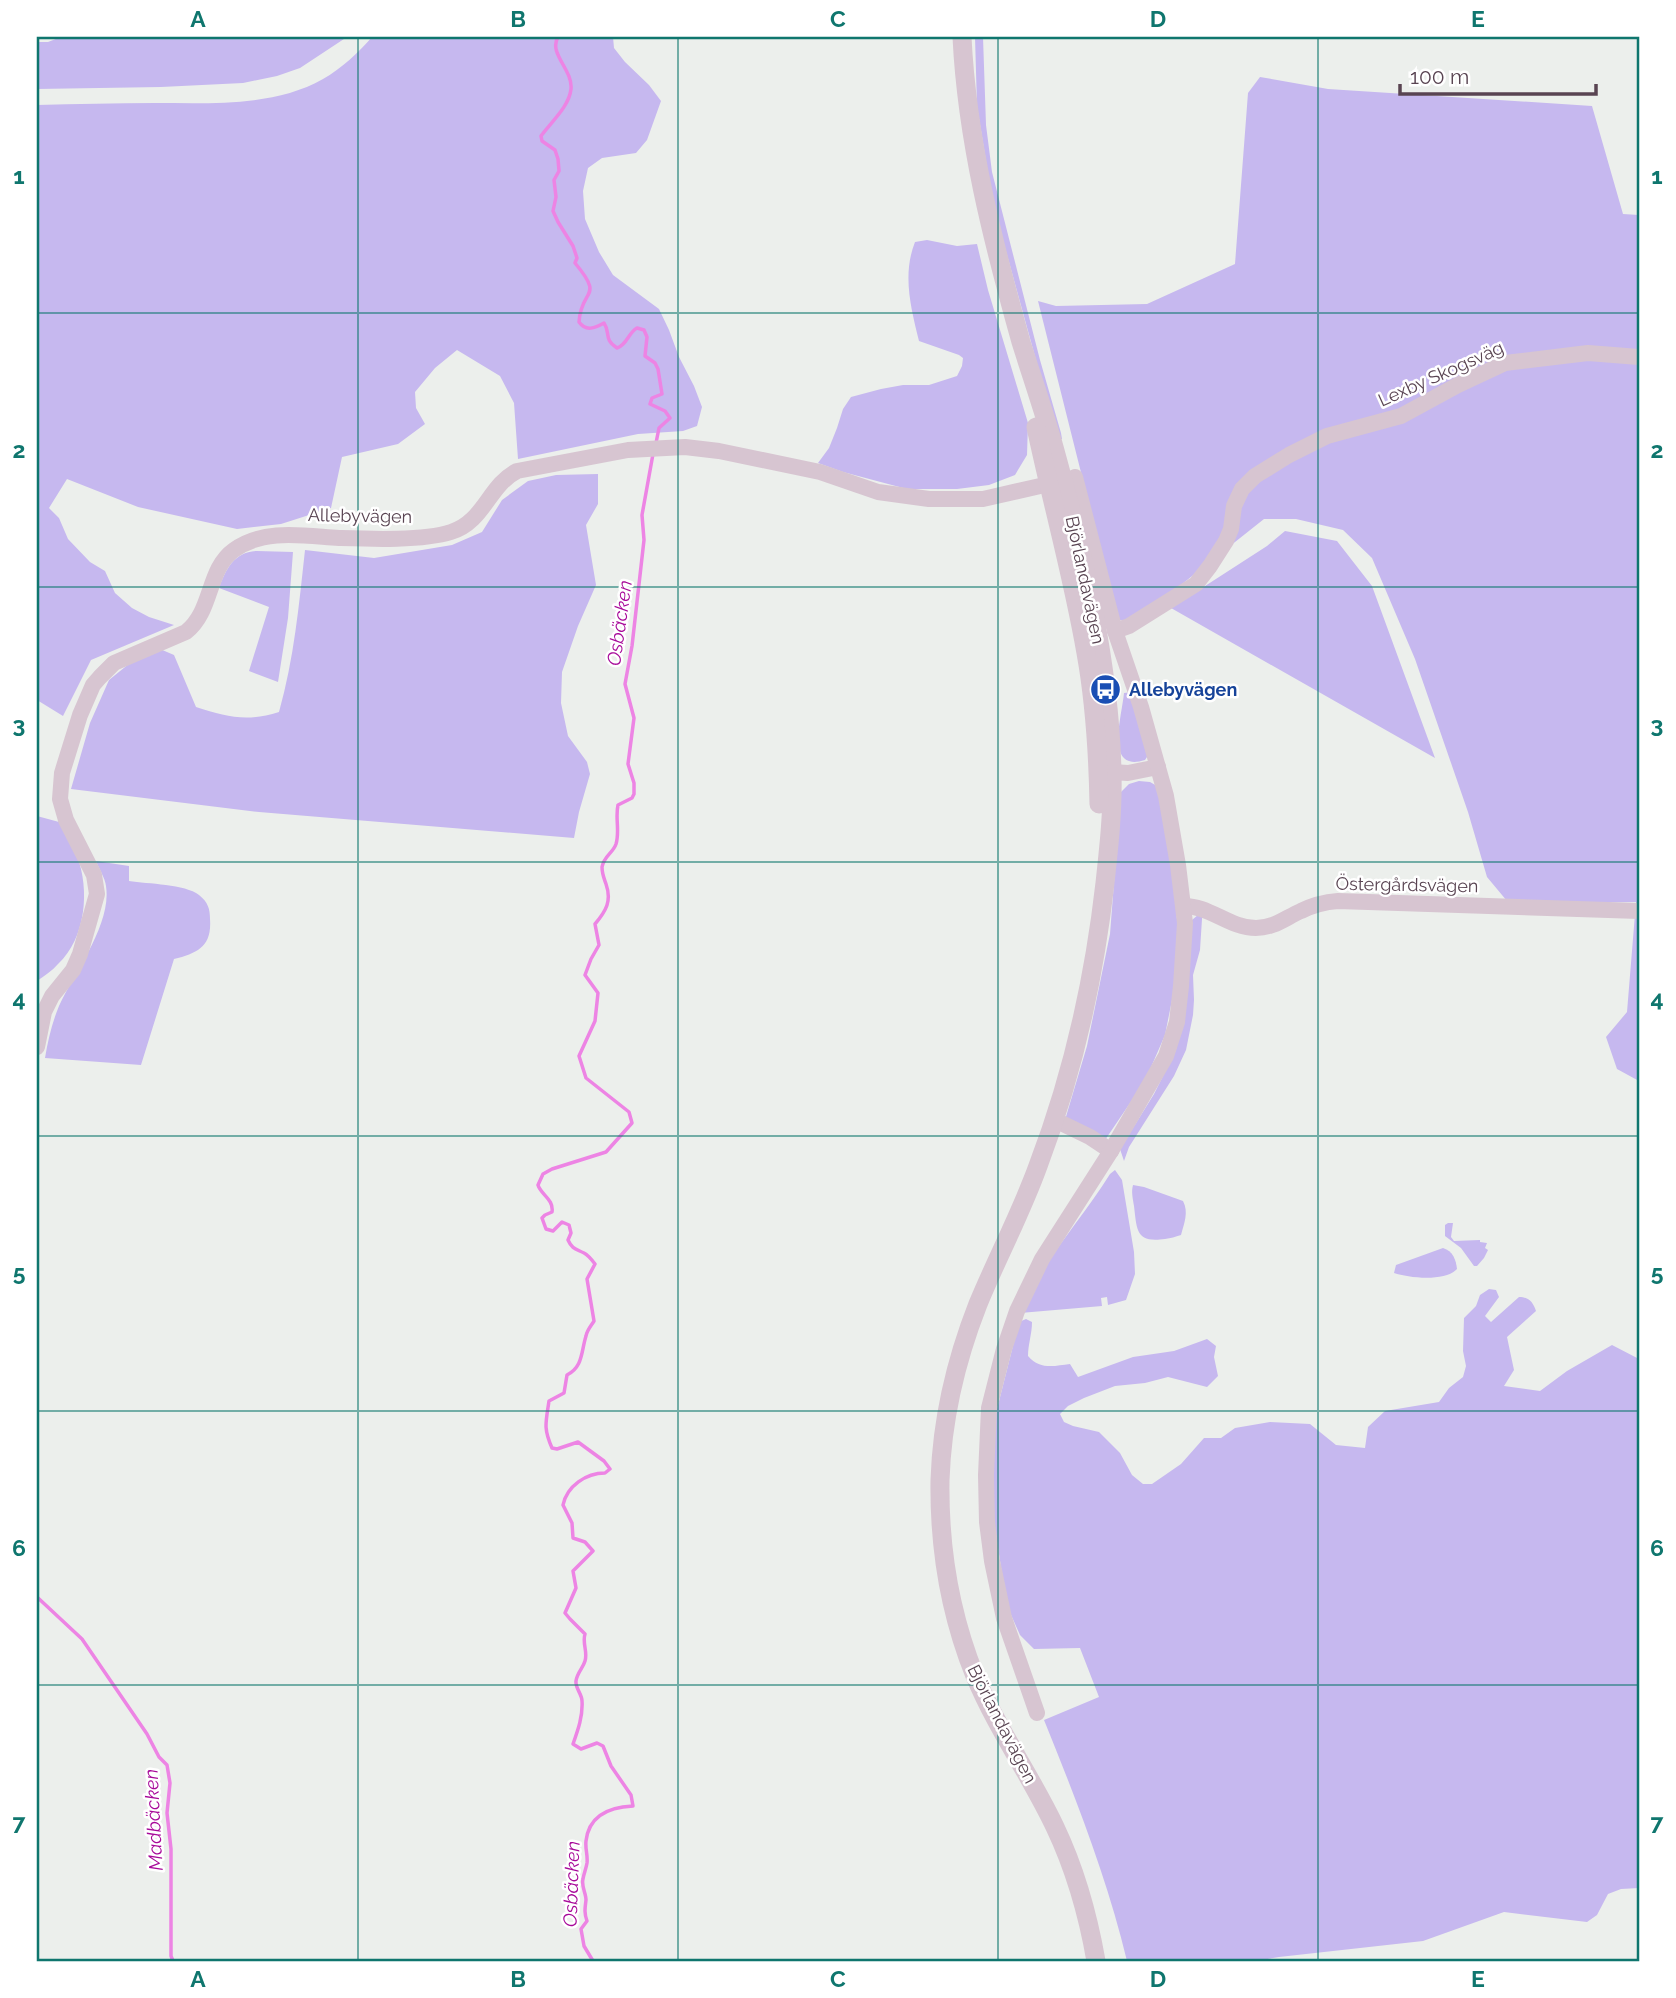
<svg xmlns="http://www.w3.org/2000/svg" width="1676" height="1998" font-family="Raleway,sans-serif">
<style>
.green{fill:#c6b8ef}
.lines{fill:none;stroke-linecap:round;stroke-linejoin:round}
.stream{stroke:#ed84e4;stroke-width:3.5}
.minor{stroke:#d7c5d1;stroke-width:16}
.tertiary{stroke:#d7c5d1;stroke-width:19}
.grid{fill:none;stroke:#0f766e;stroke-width:2;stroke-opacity:0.55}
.labels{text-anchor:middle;stroke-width:5;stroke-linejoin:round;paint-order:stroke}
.street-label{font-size:18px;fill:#594452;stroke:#fff}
.transit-label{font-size:18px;font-weight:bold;fill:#164399;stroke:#fff;text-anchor:start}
.water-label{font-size:19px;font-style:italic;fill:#a70999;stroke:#fff}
.neatline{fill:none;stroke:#0f766e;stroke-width:2.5}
.grid-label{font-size:23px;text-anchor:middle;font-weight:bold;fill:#0f766e}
</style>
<rect width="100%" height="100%" fill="#ecefec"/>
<g class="green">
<polygon points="61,37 347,37 300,68 277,76 243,83 161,87 37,89 37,42 48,42"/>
<path d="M372,37H613L614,48L625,62L649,85L661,101L647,140L636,153L602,158L588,168L583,191L585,219L599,252L613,275L659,309L669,330L679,357L694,386L702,407L697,426L683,431L638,434L518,459L514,403L500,376L457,350L435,368L415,392L416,408L425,424L398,444L342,457L331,508L281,524L237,529L138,507L67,479L49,508L59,518L68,539L90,562L105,571L115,593L132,608L149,617L174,625L91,660L63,716L37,700V105C76,104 116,103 155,103C210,103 274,107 323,79C341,69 359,52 372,37Z"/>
<polygon points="975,37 983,37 986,125 992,172 1040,360 1061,433 1062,439 1058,440 993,204 977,106"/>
<polygon points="1260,77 1328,89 1592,106 1623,214 1639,215 1639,1081 1617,1069 1606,1037 1627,1012 1636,902 1538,903 1507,901 1487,877 1468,812 1415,659 1372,558 1343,530 1296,519 1264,519 1167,596 1130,622 1120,620 1115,608 1038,301 1056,306 1147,304 1235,264 1248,93"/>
<path d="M927,240L957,246L977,244L988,290L1028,423L1027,455L1015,475L989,485L957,489H907L843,472L818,463L829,448L837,428L843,409L851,397L881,389L903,385H929L957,376L962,366L963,358L959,355L919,341C911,308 902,275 915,242Z"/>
<path d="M598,474V504L586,525L596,585L578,626L562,672L561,703L568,736L587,762L590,774L579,812L574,838L259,812L71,789L90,723L109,680L130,663L160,649L174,655L196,707C227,717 247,722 279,712C294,659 299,605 305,550L374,558L452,545L482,532L502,500L528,481L556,475Z"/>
<polygon points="1285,531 1337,541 1372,586 1435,758 1171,608 1267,546"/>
<path d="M257,551L293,552L288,618L278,682L249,671L269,607L219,588C226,569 234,552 257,551Z"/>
<path d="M1132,692L1149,754L1145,760C1104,773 1122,716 1124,693Z"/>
<polygon points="1139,781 1150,782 1157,786 1169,829 1179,942 1173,995 1165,1035 1145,1081 1105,1140 1065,1120 1087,1046 1110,934 1121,792 1129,784"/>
<path d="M37,816L59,822C65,833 72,845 77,856C90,890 86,938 58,964C52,971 44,976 37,981Z"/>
<path d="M96,861L129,866V881C148,884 185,884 199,895C208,902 210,909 210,919C212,946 198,953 174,959L141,1065L45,1058C48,1040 52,1023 59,1006C74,973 112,924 106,886C105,878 99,869 96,861Z"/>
<polygon points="1198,915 1202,916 1202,919 1200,950 1193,975 1194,1000 1193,1015 1186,1050 1174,1076 1129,1147 1124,1161 1120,1149 1154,1094 1176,1050 1192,920"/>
<path d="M1115,1170L1122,1180L1134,1252L1135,1274L1126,1300L1108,1305L1107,1297L1101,1298L1102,1306L1020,1313C1041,1262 1081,1221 1110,1174Z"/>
<path d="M1133,1185L1144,1187L1183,1201C1189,1212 1184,1224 1181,1235C1175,1237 1171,1238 1165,1239C1136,1243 1137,1231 1134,1206C1133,1199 1131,1192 1133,1185Z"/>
<polygon points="1448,1223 1453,1223 1451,1237 1454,1241 1480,1240 1480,1242 1487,1243 1485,1248 1488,1250 1484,1258 1477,1266 1474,1266 1461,1248 1445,1236 1445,1225"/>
<path d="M1443,1248C1453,1251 1456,1260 1457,1269C1445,1282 1409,1278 1394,1273L1396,1265Z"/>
<path d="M1489,1289L1496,1290L1499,1297L1485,1316L1491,1322L1519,1297C1529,1297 1533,1302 1536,1311L1507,1337L1514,1370L1504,1386L1540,1391L1567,1371L1612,1345L1639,1359V1888L1621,1889L1608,1894L1597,1915L1587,1922L1504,1912L1423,1941L1279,1957L1255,1961H1127C1107,1878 1076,1799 1044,1720L1099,1697L1080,1648L1034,1649L1020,1635L1007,1606L994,1522L993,1440L996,1413L1019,1322L1026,1319L1032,1322C1032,1334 1028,1344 1028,1356C1040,1370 1054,1366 1070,1364L1078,1377L1133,1357L1174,1351L1207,1339L1216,1346L1214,1357L1218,1376L1207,1387L1168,1377L1145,1383L1115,1386L1084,1398L1068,1406L1060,1414L1064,1422L1073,1426L1099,1432L1120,1453L1132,1475L1143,1484H1152L1181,1464L1204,1438H1221L1235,1428L1270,1422L1310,1424L1336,1445L1365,1448L1368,1427L1385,1411L1439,1402L1449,1388L1463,1377L1466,1366L1463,1351L1464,1318L1476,1306L1480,1295Z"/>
</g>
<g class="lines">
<g class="stream">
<path d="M558,37C548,53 573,70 571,89C569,107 551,122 541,136L542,141L555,150L558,159L559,171L554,180L556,197L553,211L558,222L573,246L577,258L575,263C605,299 581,288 579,322C586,332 595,328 604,323C611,333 603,339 617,348C627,345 628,333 637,328L644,330L647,337L645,356L655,363L658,369L662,394L652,398L650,404L665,411L670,418L659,428L656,443"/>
<polyline points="37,1597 82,1639 147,1734 159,1757 167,1765 170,1783 167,1813 171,1849 171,1956 173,1961"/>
<path d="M593,1961L584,1946L581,1929L587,1921C584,1913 585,1908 586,1900C586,1893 581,1886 583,1879C584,1873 586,1869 587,1863C588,1855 585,1849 586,1841C589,1815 610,1807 633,1806L631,1795L611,1766L603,1746L597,1743L581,1749L573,1744C578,1730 583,1716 582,1701C582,1694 575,1688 576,1681C577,1673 583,1668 585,1661C588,1652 582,1643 585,1634L570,1619L565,1613L576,1588L573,1571L593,1551L585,1542L573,1538L572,1523L563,1505C567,1486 586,1473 605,1473L610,1469L604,1461L578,1442L557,1449L552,1448C543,1428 546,1422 549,1401L564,1393L567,1375C583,1367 581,1352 586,1336C587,1330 591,1326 594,1321L587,1279L595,1264C592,1260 588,1255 584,1253C576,1249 572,1249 568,1240L571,1233L569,1225L562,1222L553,1231L546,1229L542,1218L545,1215L552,1212C554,1199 541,1195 538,1185L543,1174L552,1169L606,1152L632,1123L629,1112L586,1078L579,1056L595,1021L598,993L585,975L591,959L599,945L595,924C606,911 612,901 606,884C604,878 602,874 602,867C604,856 613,853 616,844C620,831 615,818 618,805L632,798L634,794V783L628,764L634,718L625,684L632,646L644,540L642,515L653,454"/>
</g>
<g class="minor">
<polyline points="1115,631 1129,626 1196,584 1210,566 1226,541 1231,529 1234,506 1242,489 1255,476 1289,455 1327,436 1401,416 1458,385 1505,363 1588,353 1639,357"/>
<polyline points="1112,772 1128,773 1158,767"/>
<path d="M1183,906C1209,905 1229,928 1256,928C1274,928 1285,918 1301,911C1313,905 1325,902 1338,901L1639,911"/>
<path d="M37,1047L44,1012L52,996L73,970L80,954L97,894L94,875L66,820L60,799L62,773L80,715L93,685L100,677L114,663L186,632C213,611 207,569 234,550C264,528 305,536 339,538C369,539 423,541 451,532C484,522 489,485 517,471L628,450L685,447L719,451L820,472L878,492L929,499H983L1049,484"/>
<polyline points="1055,1120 1090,1137 1111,1151"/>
<polyline points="1037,1713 1004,1618 992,1561 987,1522 986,1475 989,1408 1004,1349 1017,1311 1042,1259 1111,1151 1166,1056 1177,1022 1181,986 1185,923 1178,865 1166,796 1141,707 1115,631 1075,477"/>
</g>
<g class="tertiary">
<path d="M962,37C967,141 993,242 1021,342C1032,377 1044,412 1054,447C1083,552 1110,665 1112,773C1113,810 1109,846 1105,883C1094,980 1073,1074 1038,1166C1021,1213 997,1258 978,1304C956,1360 942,1420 940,1480C939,1547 950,1614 975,1676C997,1729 1031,1776 1055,1827C1075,1869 1088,1915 1096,1961"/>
<path d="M1036,427C1052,503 1073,577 1086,653C1095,703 1098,753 1099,804"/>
</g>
</g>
<path class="grid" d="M358,37V1961M678,37V1961M998,37V1961M1318,37V1961M37,313H1639M37,587H1639M37,862H1639M37,1136H1639M37,1411H1639M37,1685H1639"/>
<defs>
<symbol id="bus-disc" viewBox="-11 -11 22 22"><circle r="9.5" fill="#1a4fb4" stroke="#fff"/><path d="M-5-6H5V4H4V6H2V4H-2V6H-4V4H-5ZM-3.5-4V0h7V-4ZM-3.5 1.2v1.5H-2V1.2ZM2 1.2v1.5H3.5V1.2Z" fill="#fff"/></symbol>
</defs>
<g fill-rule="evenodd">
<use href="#bus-disc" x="1088" y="672" width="35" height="35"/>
</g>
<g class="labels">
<g class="street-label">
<text transform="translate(1441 374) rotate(-24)" y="6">Lexby Skogsväg</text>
<text transform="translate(360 516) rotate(1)" y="6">Allebyvägen</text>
<text transform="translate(1085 580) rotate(78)" y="6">Björlandavägen</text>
<text transform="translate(1407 885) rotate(1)" y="6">Östergårdsvägen</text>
<text transform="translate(1002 1724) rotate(63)" y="6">Björlandavägen</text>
</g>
<g class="transit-label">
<text x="1129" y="696">Allebyvägen</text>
</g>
<g class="water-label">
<text transform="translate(619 623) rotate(-82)" y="7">Osbäcken</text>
<text transform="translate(153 1820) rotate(-93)" y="7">Madbäcken</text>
<text transform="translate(571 1884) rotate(-88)" y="7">Osbäcken</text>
</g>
</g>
<rect width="1676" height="1998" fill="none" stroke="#ffffff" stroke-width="77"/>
<path d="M1400 84v10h196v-10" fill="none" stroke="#594452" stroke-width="3.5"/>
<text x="1410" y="84" font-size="21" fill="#594452" stroke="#ffffff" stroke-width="5" paint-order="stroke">100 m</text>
<rect x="38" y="38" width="1600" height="1922" class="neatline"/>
<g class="grid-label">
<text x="198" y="27">A</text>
<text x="518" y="27">B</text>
<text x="838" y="27">C</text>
<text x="1158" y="27">D</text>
<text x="1478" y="27">E</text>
<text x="19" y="184">1</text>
<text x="1657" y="184">1</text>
<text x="19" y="458">2</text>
<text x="1657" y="458">2</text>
<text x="19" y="733">3</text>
<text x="1657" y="733">3</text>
<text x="19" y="1007">4</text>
<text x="1657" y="1007">4</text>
<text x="19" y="1281">5</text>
<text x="1657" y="1281">5</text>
<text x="19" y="1556">6</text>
<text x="1657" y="1556">6</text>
<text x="19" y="1830">7</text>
<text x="1657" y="1830">7</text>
<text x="198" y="1987">A</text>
<text x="518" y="1987">B</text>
<text x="838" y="1987">C</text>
<text x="1158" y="1987">D</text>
<text x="1478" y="1987">E</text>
</g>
</svg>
